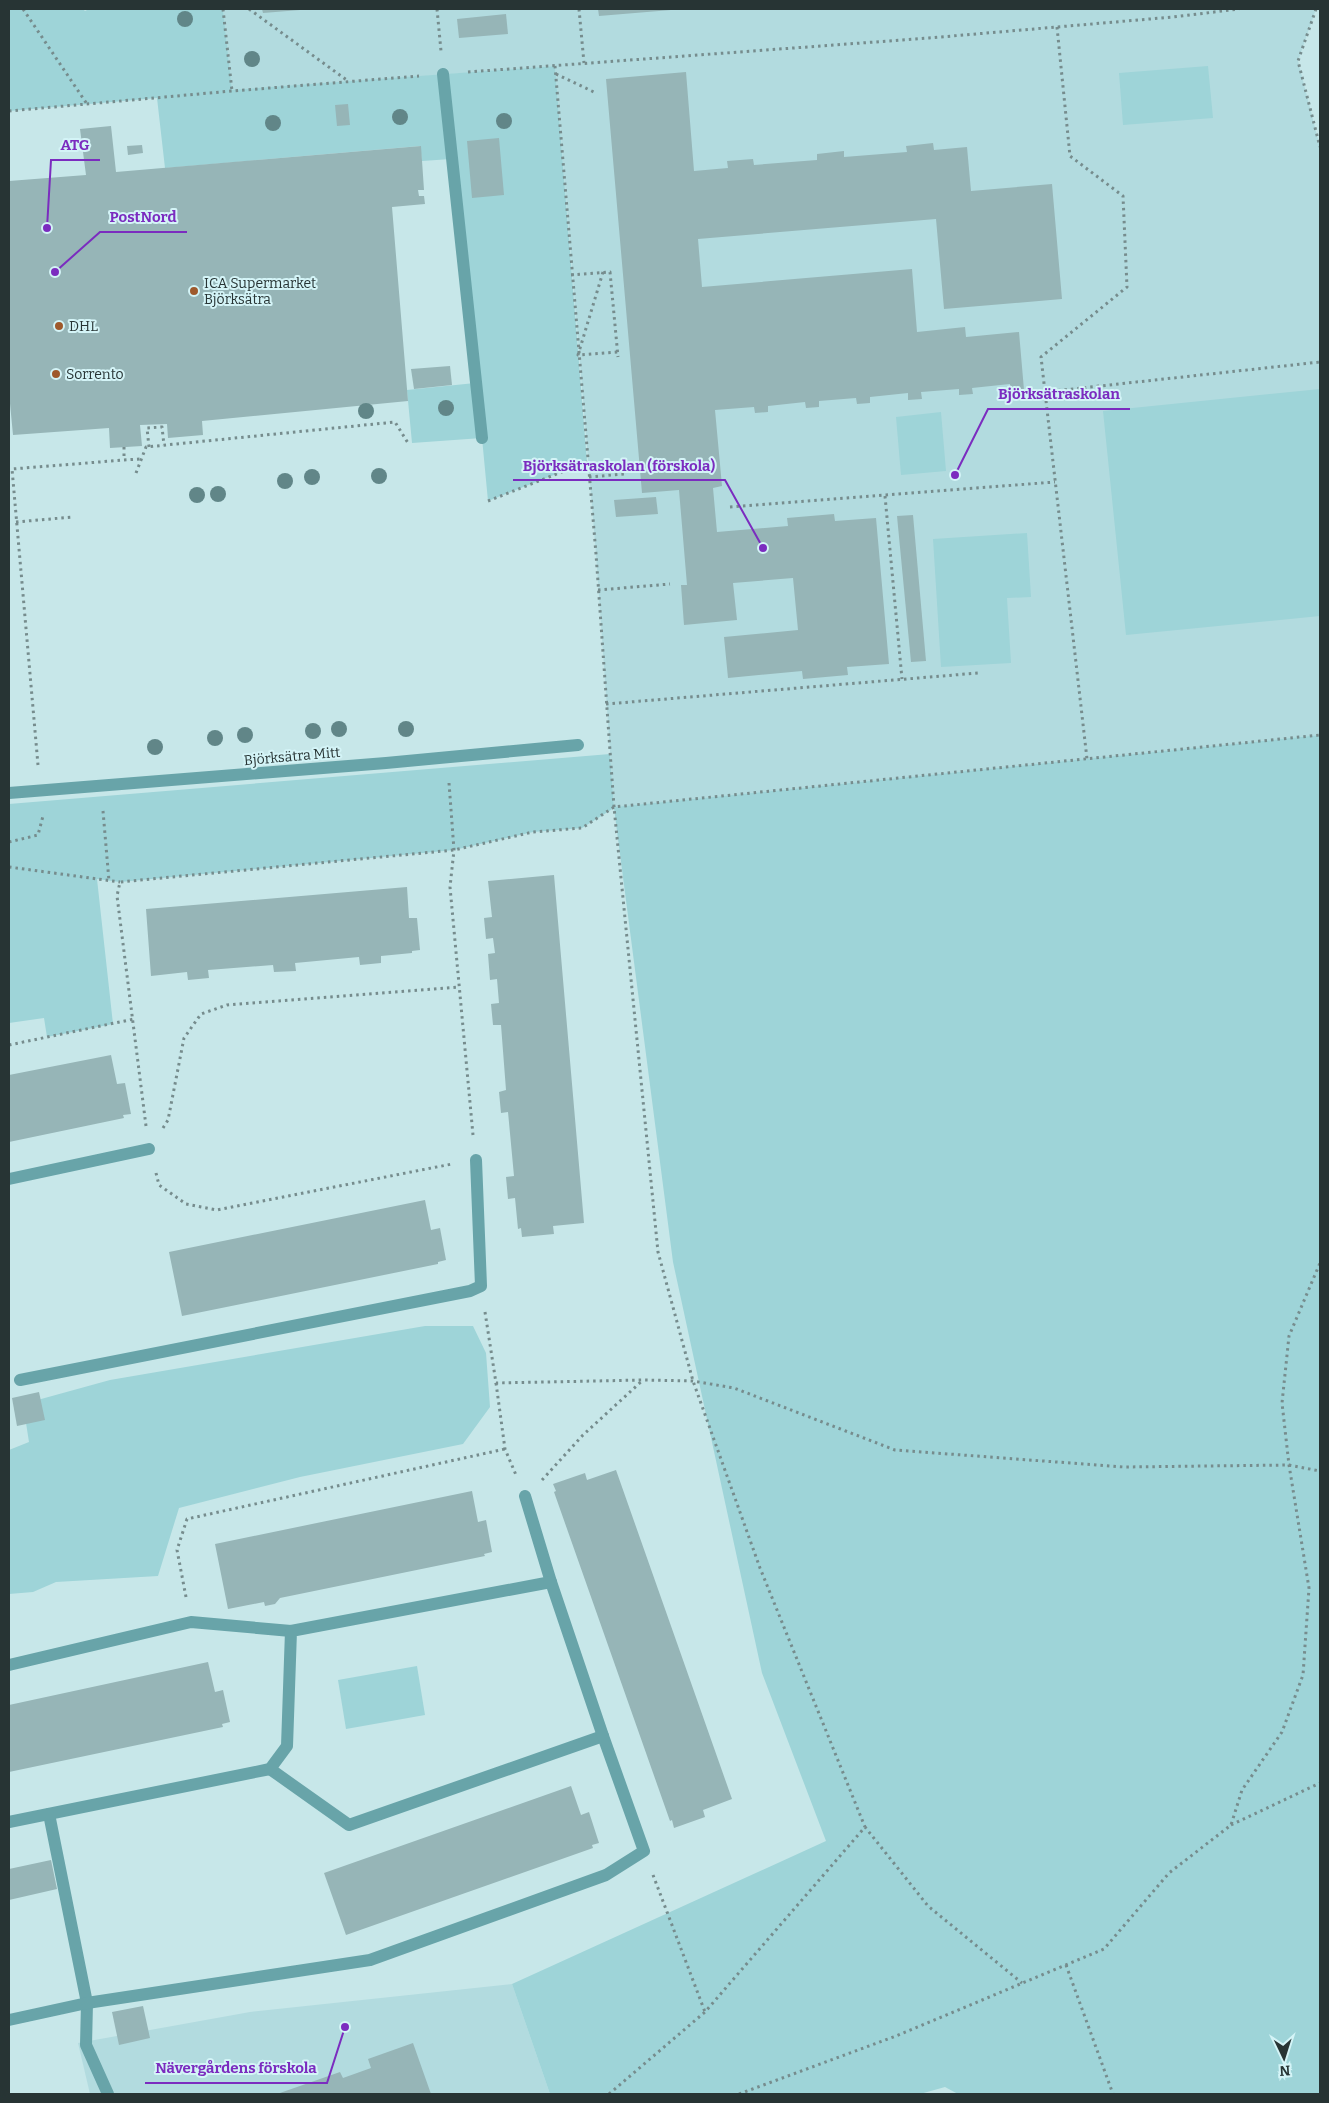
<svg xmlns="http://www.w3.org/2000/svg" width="1329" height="2103" font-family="Bitter,serif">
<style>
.built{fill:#b2dbdf}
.green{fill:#9ed4d8}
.building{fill:#96b5b7}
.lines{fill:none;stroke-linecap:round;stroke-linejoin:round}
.path{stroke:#768c8d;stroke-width:3;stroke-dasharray:2.5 4;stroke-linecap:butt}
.lane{stroke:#68a4a9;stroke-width:12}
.street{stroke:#68a4a9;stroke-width:12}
.tree{fill:#618688}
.poi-dot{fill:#9e592c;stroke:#d4f4f7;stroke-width:2}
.labels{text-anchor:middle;stroke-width:4;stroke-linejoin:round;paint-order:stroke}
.poi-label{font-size:14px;fill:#273434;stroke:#d4f4f7;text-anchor:start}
.street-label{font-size:14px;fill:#273434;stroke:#d4f4f7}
.leader{fill:none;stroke:#7b2cbf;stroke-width:2}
.callout-dot{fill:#7b2cbf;stroke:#d4f4f7;stroke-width:2}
.callout-label{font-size:15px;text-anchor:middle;font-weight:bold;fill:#7b2cbf;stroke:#d4f4f7;stroke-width:4;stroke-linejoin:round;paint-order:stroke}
</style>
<rect width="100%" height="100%" fill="#c7e7e9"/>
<g class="built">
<polygon points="223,9 1316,9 1298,61 1320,147 1320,735 614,807 596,554 555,66 232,91"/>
<polygon points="512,1984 550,2094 90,2094 78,2043 250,2012"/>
</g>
<g class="green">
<polygon points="9,9 83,9 85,11 89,9 223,9 232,90 555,66 587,462 488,501 482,438 412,443 407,390 475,383 451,159 422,161 420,146 165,168 157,98 9,111"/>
<polygon points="1208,66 1213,118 1123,125 1119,73"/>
<polygon points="1320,389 1320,616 1126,635 1103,411"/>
<polygon points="941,412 946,471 901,475 896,417"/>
<polygon points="1027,533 1031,597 1007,598 1011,663 941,667 933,539"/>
<polygon points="1320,735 1320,2094 958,2094 945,2087 920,2094 550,2094 512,1984 826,1841 762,1673 673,1262 614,808 582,828 533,832 454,850 120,882 97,879 113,1024 47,1037 44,1018 9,1023 9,804 610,754 614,807"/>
<polygon points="425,1326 473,1326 486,1353 490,1407 463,1444 300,1477 179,1508 158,1576 56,1582 33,1592 9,1594 9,1450 29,1442 23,1404 110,1380"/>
<polygon points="417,1666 425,1715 346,1729 338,1680"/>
</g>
<g class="building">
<polygon points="262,9 300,9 300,10 263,13"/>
<polygon points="598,9 671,9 671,10 599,16"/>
<polygon points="506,14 508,34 459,38 457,19"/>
<polygon points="686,72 694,171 728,168 727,161 753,159 754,165 817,160 817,154 844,151 844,157 907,152 906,146 933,143 934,150 967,147 971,191 1052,184 1062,299 944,309 936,219 698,239 702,287 912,269 917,332 965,327 966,337 1019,332 1024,390 1010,391 1010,384 972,388 973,394 959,395 959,389 921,392 922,399 908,400 908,393 870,397 870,403 857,404 856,398 819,401 819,407 806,408 805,402 768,406 768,412 755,413 754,407 715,410 722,486 713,488 717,532 788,526 787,518 834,514 835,521 876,518 889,664 847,667 848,675 803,679 802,671 728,678 724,637 798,630 793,578 733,583 737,620 684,625 681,585 687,585 679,490 642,493 606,79"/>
<polygon points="348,104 350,125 337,126 335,105"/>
<polygon points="111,126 116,172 421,146 424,190 418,190 419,196 424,196 425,204 392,207 408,401 202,421 203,435 168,438 167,424 140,425 142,446 110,448 109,428 13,435 9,393 9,181 86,175 80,129"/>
<polygon points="499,138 504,195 472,198 467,141"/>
<polygon points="142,145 143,153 128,155 127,146"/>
<polygon points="450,366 452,385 414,389 411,369"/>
<polygon points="656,497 658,514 616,517 614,500"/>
<polygon points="913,515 926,661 911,662 897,516"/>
<polygon points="554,875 584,1223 553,1226 554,1234 522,1237 521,1228 518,1229 515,1198 508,1199 506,1177 514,1176 508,1112 501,1113 499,1092 506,1090 501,1025 493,1025 491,1004 499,1003 497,979 490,980 488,954 495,953 493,938 486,939 484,918 492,917 488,881"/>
<polygon points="407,887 409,918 417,918 420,950 412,951 412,953 381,956 381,963 360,965 359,957 295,963 296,971 274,972 273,965 208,970 209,978 188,980 187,972 151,976 146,909"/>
<polygon points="111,1055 117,1084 125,1083 131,1114 123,1115 124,1118 9,1142 9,1075"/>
<polygon points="425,1200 431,1230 440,1228 446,1260 438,1262 438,1264 182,1316 169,1252"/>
<polygon points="39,1392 45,1420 17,1426 12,1398"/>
<polygon points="616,1470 732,1799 703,1810 705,1817 674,1828 672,1820 670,1821 554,1492 556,1491 553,1484 585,1473 587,1480"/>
<polygon points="472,1491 478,1522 486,1520 492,1552 484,1554 485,1556 280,1598 275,1604 265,1606 264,1602 228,1609 215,1544"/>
<polygon points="208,1662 215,1692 223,1690 230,1722 222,1724 223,1727 9,1772 9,1705"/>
<polygon points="571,1786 581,1815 589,1812 599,1843 592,1845 593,1848 346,1935 324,1873"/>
<polygon points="51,1860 57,1889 9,1900 9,1869"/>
<polygon points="143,2006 150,2038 119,2045 112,2012"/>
<polygon points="413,2043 431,2094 277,2094 340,2072 343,2078 371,2068 368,2059"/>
</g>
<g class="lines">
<g class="path">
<polyline points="23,9 87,104"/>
<polyline points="223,9 232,91"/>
<polyline points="249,9 348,81"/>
<polyline points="437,9 441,51"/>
<polyline points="579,9 584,63"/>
<polyline points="1316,9 1298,61 1320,147"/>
<polyline points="1057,27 1070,156 1123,196 1127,287 1041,357 1087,759"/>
<polyline points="555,66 596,554 614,807 658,1252 693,1381 760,1568 865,1827"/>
<polyline points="468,72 929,38 1173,17 1239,9"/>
<polyline points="556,74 596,93"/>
<polyline points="9,111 232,91 419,76"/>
<polyline points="603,272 578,355 618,352"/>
<polyline points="571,275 610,272 618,357"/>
<polyline points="1045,392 1320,362"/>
<polyline points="124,447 124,460 141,459"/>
<polyline points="149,447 147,428 162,427 164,445"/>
<polyline points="136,473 146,447 395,422 408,443"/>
<polyline points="589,477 624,474"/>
<polyline points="885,496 902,679"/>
<polyline points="488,501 587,462"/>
<polyline points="730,507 1055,482"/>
<polyline points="16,522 73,517"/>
<polyline points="598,590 670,584"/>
<polyline points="606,704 978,673"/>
<polyline points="38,765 12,469 124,460"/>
<polyline points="449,783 454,850 450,887 473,1135"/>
<polyline points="103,811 109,881"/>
<polyline points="9,842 38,835 43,816"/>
<polyline points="9,867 120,882"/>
<polyline points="9,1045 134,1019"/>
<polyline points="146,1126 117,896 120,882 454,850 533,832 582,828 614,807 1320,735"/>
<polyline points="163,1128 168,1120 184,1038 201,1014 227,1005 459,987"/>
<polyline points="156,1173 159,1185 186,1204 217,1210 452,1164"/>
<polyline points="485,1312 496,1383 644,1380 693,1381 734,1388 895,1450 1124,1467 1289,1465 1320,1471"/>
<polyline points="496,1383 505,1449 516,1475"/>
<polyline points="542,1480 583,1435 643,1380"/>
<polyline points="186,1597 177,1550 187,1519 505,1449"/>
<polyline points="1231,1825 1320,1783"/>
<polyline points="653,1875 705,2012"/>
<polyline points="1066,1965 1113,2094"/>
<polyline points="609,2094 705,2012 865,1827 928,1906 1022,1983"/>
<polyline points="739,2094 896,2036 1104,1949 1169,1873 1231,1825 1242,1790 1282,1732 1303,1675 1309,1588 1289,1465 1282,1403 1289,1336 1320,1263"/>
</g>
<g class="lane">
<polyline points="443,74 482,438"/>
<polyline points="9,1179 149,1149"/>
<polyline points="20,1380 470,1291 481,1286 476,1160"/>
<polyline points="525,1496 551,1582"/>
<polyline points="9,1665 191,1622 291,1631"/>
<polyline points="270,1769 349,1825 603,1736"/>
<polyline points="49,1814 87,2003 86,2045 108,2094"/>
<polyline points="9,1822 270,1769 287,1746 291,1631 551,1582 603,1736 644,1851 606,1875 370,1960 87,2003 9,2020"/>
</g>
<polyline class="street" points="9,793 386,763 578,745"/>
</g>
<g class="tree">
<circle cx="185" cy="19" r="8"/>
<circle cx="252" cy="59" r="8"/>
<circle cx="400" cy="117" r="8"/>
<circle cx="504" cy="121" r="8"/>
<circle cx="273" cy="123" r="8"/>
<circle cx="446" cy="408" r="8"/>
<circle cx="366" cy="411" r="8"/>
<circle cx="379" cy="476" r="8"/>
<circle cx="312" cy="477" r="8"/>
<circle cx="285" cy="481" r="8"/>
<circle cx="218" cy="494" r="8"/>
<circle cx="197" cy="495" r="8"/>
<circle cx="339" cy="729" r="8"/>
<circle cx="406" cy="729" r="8"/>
<circle cx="313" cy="731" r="8"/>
<circle cx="245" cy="735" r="8"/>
<circle cx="215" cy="738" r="8"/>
<circle cx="155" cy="747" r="8"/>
</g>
<g class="poi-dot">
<circle cx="194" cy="291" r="5"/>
<circle cx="59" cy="326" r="5"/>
<circle cx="56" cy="374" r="5"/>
</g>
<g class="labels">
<g class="poi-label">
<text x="204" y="288">ICA Supermarket<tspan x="204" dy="16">Björksätra</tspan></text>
<text x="69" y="331">DHL</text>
<text x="66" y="379">Sorrento</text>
</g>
<g class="street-label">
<text transform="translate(292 756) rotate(-5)" y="5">Björksätra Mitt</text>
</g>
</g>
<path class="leader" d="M47 228L51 160H100M55 272L100 232H187M955 475L988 409H1130M763 548L725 480H513M345 2027L327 2083H145"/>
<g class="callout-dot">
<circle cx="47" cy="228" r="5"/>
<circle cx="55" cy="272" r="5"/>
<circle cx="955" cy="475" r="5"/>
<circle cx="763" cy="548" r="5"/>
<circle cx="345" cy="2027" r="5"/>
</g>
<g class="callout-label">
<text x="75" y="150">ATG</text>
<text x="143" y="222">PostNord</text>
<text x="1059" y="399">Björksätraskolan</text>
<text x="619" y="471">Björksätraskolan (förskola)</text>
<text x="236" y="2073">Nävergårdens förskola</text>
</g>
<rect width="1329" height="2103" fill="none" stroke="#273434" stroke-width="20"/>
<g transform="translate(1284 2058) rotate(176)" stroke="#d4f4f7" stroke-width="4" paint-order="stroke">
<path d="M0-4L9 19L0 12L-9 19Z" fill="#273434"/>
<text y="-8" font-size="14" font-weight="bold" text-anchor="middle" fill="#273434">N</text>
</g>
</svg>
